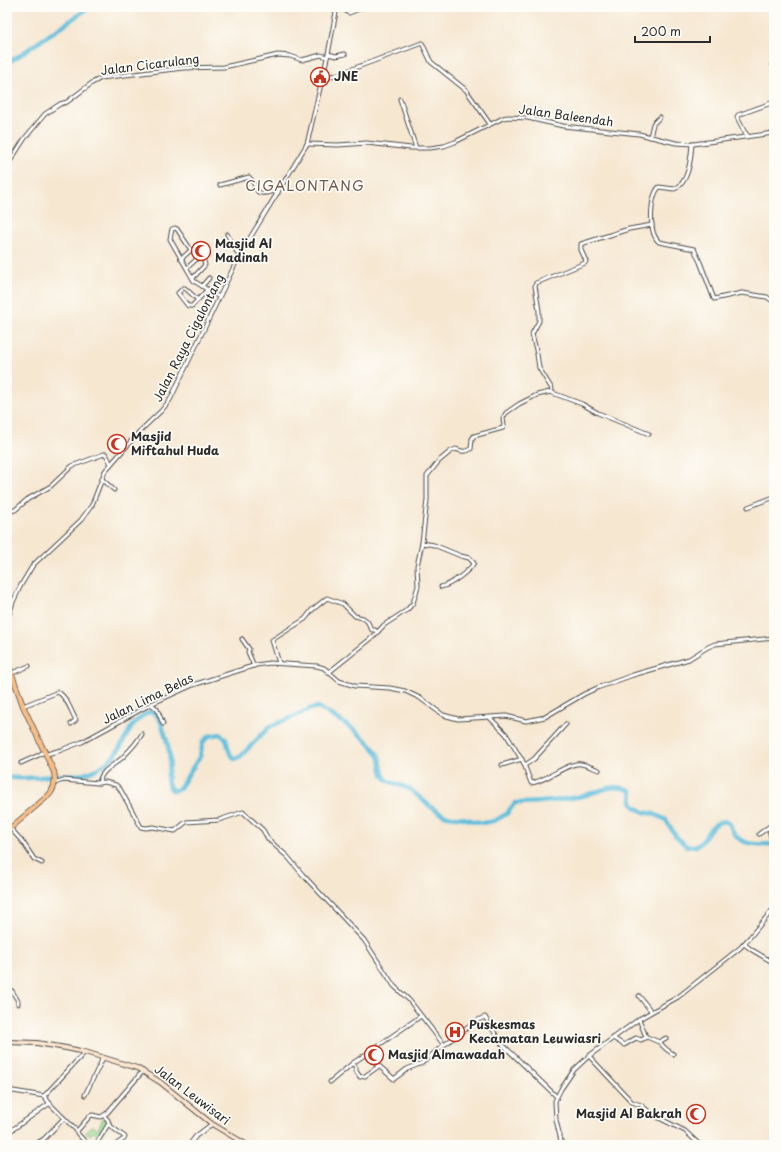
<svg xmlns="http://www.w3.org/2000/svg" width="781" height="1152" font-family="'Playpen Sans',sans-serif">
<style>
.green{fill:#9bdb91;stroke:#63835e}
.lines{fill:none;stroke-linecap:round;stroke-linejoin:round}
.river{stroke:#5dbddb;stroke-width:4.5}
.street-casing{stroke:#494744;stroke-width:5}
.secondary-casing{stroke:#494744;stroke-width:6}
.primary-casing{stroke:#494744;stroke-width:6}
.street{stroke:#fff;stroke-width:3}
.secondary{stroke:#fce5cf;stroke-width:4}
.primary{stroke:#f7be87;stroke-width:4.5}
.labels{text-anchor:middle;stroke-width:3.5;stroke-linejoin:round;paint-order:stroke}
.street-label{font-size:12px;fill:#2b2b2b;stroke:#fdfcf7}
.poi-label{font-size:12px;font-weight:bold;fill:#2b2b2b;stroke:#fdfcf7;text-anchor:start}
.quarter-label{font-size:14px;letter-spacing:1px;fill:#725750;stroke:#fdfcf7}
</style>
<rect width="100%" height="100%" fill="#fdfcf7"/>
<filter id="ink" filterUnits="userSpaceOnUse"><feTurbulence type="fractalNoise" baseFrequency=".025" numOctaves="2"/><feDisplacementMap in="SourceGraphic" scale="8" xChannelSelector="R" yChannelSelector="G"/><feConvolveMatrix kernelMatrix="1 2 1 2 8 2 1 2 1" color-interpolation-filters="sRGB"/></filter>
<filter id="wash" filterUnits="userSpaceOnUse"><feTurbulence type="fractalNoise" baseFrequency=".012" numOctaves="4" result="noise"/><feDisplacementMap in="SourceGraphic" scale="16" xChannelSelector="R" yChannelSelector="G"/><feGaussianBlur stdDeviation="0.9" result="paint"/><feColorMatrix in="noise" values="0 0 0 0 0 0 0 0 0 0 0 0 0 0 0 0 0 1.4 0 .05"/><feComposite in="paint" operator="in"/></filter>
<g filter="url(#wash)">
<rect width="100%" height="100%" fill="#f6e7d1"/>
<polygon class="green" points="103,1118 108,1121 102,1134 99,1133 98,1135 94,1132 90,1135 86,1132 91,1126 98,1129"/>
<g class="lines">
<g class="river">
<polyline points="7,63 17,57 90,7"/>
<path d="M7,777C27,781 46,775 66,775C72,774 78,776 84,774C95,771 105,765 113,757C128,741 126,724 149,712C151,712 154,713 155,714C163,720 170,751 170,762C169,772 163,782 173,791L179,789L200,756L203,742L209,736L220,734L226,739L230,754L235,759L241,756L269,727L300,714L309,709L318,707C342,722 361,731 378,754C383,761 379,772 386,779C389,783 404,785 411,790C422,799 434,812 448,816C453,818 458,816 463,818C479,823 488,826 503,816C508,814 511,807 515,803C532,803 548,802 565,799C571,798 577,797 583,796C600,791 615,782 631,791L632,803L635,807L644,812L654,814L666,820L675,835L686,846C689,846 693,846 696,846C707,842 705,825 724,821L730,824C735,846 755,845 774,844"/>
</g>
</g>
</g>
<g filter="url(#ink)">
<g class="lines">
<defs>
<g id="street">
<polyline points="343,7 347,12 349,13 364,7"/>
<polyline points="328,54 336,56 345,54"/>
<polyline points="772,64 774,63"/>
<polyline points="322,78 336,75 422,43 431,62 466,90 490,124"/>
<polyline points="400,99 416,148"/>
<polyline points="532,112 533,119"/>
<polyline points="748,136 744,131 737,117 738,115 774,102"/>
<polyline points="650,137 653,124 660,117"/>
<polyline points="307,144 338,145 367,143 411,148 430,148 444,146 455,142 503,118 508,117 528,118 563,126 639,134 676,143 693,144 774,133"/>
<path d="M692,144C691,157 689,184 674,189L659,187C650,197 648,233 659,242L694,249L700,262L714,299L742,293L767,297L774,302"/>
<polyline points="7,166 25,138 45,114 60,104 67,102 92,83 101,78 183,68 224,67 278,55 290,56 302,60 321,55 327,57"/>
<path d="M220,185L249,177C260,187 251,198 273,191L278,193"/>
<polyline points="227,234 239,256"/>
<polyline points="181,259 191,250"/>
<polyline points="187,268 201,255 196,251 191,250 177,229 175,228 172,229 170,239 194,281 219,297"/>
<polyline points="193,278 205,265 203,258 201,255"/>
<polyline points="202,286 209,278"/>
<polyline points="198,300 185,288 183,288 178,293 188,306 192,306 208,289"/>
<polyline points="551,392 552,389 539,368 537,354 532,334 539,321 539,311 535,286 536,283 585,263 586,261 581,250 581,244 629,229 652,225"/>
<polyline points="102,479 114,490"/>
<polyline points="748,507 774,497"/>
<polyline points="7,512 15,510 28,499 51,486 72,466 104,454 106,454 111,464"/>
<path d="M422,543L434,545L461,556L469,558L474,563C469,571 451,585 441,587"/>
<polyline points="7,621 13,602 21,585 33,565 81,520 92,505 105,471 140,431 161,411 170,400 239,256 307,144 328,54 337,7"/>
<polyline points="242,639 249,649 248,652 254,666"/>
<polyline points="7,647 9,666"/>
<polyline points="279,663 272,640 305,619 312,610 327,598 343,604 355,616 363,618 367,621 372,630 375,630 377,632"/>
<polyline points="12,673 29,666"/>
<path d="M328,673L373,637L384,625L407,610L413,603L418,586L417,566L422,543L427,500V476L439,461L451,451L456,449C461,451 465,453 471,449L472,439L474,436L503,428L504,426L503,418L506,413L519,404L537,395L550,392L582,404L598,413L649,434"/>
<polyline points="151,704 157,709 163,724"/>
<path d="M23,706L58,692C67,697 71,711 76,720L71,724"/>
<polyline points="490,718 506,734 525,765 534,759 566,724"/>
<polyline points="47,754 61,750 82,742 151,704 193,685 256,665 270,663 317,666 324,668 339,681 355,686 390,688 405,691 420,698 443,715 458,719 506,716 526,721 545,717 584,694 597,688 633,675 689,659 708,647 715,644 774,638"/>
<polyline points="21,763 39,755 45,751"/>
<path d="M524,764L531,783C545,782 570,761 581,764C587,765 593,768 599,770"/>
<polyline points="502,765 522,759"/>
<polyline points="55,783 63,780 98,783 105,782 116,785 120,789 141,827 146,828 153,827 175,831 186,822 219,820 243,812 263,830 268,839 281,851 287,856 303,875 364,940 394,986 409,1000 444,1045 422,1063 407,1069 394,1079 379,1066 365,1076 360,1077 356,1071 356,1068 353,1063"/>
<path d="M99,783C101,770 113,766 122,758C129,751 137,743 142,734"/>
<polyline points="10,828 22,841 34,859 42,863"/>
<polyline points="769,828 773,847 771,862 774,869"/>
<polyline points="759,834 774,823"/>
<polyline points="744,944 752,950 774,963"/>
<polyline points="7,988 12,991 18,1001 18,1004"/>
<polyline points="639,996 651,1011"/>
<polyline points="639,1019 646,1037"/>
<polyline points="613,1038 624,1045 636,1038 641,1040 647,1037 659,1042 666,1038"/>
<polyline points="659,1042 666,1049 673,1054"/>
<polyline points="444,1045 478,1020 485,1017 501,1043 556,1096"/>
<polyline points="366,1055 379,1066"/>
<polyline points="589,1056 632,1102 641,1105 653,1115 685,1131 700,1145"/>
<polyline points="330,1082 353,1063 421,1016"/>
<polyline points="7,1090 44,1096 51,1105 77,1131 90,1116 92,1115 101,1117 107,1113 143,1071"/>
<polyline points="85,1095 103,1058"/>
<polyline points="44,1096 85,1052"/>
<polyline points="104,1116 108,1120 109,1125 125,1137 124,1139 118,1143"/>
<polyline points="77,1131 77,1133 88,1145"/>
<polyline points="9,1132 50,1103"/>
<polyline points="98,1141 109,1123"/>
<polyline points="34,1145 44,1139 64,1118"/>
<polyline points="189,1145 196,1136 212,1124"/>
<polyline points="236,1145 239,1141"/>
<polyline points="562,1145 556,1120 555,1101 561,1089 574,1070 589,1056 639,1019 678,997 740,948 750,937 774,908"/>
</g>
<polyline id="secondary" points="7,1042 37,1043 66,1048 85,1052 137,1068 160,1082 212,1124 247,1145"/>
<path id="primary" d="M7,666H9L23,706L54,772C56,781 55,788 49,795L7,831"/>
</defs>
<use href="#street" class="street-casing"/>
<use href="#secondary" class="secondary-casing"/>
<use href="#primary" class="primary-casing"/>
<use href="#street" class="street"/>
<use href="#secondary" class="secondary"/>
<use href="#primary" class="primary"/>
</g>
</g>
<defs>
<symbol id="civic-ring" viewBox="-11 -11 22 22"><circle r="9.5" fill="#fdfcf7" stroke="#c8321e" stroke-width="1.5"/><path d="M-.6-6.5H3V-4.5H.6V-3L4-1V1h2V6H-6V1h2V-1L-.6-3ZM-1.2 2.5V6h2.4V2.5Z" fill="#c8321e"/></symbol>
<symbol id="mosque-ring" viewBox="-11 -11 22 22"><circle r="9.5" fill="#fdfcf7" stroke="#c8321e" stroke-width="1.5"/><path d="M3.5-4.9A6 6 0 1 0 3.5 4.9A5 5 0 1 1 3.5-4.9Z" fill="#c8321e"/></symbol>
<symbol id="hospital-ring" viewBox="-11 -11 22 22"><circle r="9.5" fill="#fdfcf7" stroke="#c8321e" stroke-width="1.5"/><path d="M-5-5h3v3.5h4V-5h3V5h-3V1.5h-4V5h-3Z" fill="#c8321e"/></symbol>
</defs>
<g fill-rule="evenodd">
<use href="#civic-ring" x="309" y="66" width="22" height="22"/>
<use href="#mosque-ring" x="190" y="240" width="22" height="22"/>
<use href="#mosque-ring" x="106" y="433" width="22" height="22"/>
<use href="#hospital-ring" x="444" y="1021" width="22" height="22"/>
<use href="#mosque-ring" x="363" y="1044" width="22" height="22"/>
<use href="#mosque-ring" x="685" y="1103" width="22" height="22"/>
</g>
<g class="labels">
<g class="street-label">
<text transform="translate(150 65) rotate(-7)" y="4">Jalan Cicarulang</text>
<text transform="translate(566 116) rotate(8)" y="4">Jalan Baleendah</text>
<text transform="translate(189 338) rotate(-63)" y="4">Jalan Raya Cigalontang</text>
<text transform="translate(148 699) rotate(-26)" y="4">Jalan Lima Belas</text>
<text transform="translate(192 1095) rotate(37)" y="4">Jalan Leuwisari</text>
</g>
<g class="poi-label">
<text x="334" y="81">JNE</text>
<text x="215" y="248">Masjid Al<tspan x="215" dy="14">Madinah</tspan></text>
<text x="131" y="441">Masjid<tspan x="131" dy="14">Miftahul Huda</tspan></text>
<text x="469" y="1029">Puskesmas<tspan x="469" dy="14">Kecamatan Leuwiasri</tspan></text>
<text x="388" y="1059">Masjid Almawadah</text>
<text x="682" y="1118" text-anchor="end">Masjid Al Bakrah</text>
</g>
<g class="quarter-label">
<text x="305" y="191">CIGALONTANG</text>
</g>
</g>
<rect width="781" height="1152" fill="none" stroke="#fdfcf7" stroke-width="24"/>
<path d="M635 36v6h75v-6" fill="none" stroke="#2b2b2b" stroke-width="2"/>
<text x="641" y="36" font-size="12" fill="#2b2b2b" stroke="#fdfcf7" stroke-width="3" paint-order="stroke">200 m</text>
</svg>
